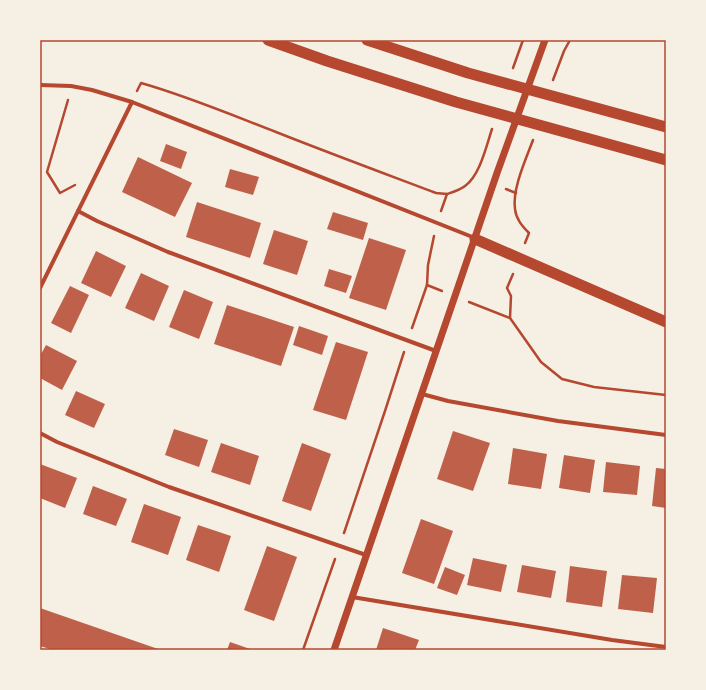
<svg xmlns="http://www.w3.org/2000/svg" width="706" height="690" font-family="Mulish,sans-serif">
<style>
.building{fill:#bf614a}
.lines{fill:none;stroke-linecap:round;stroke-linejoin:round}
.path{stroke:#b5482f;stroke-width:2.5}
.minor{stroke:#b5482f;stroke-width:4}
.tertiary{stroke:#b5482f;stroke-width:7}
.trunk{stroke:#b5482f;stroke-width:11}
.neatline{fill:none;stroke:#b5482f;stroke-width:1.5}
</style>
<rect width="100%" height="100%" fill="#f6efe4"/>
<g class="building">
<polygon points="166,144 187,152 181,169 160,161"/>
<polygon points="138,157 192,183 175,217 122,192"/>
<polygon points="230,169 259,177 253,195 225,187"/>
<polygon points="197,202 261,223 250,258 186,237"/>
<polygon points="333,212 368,223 363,240 327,229"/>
<polygon points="274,230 308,241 297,275 263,264"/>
<polygon points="369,238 406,250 386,310 349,298"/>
<polygon points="96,251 126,266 111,297 81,283"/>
<polygon points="329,269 352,276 346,293 324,286"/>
<polygon points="141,273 169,286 154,321 125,308"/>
<polygon points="70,286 89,295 71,333 51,323"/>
<polygon points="184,290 213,302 199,339 169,327"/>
<polygon points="227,305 294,327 281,366 214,344"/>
<polygon points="299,326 328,336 322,355 293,345"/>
<polygon points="336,342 368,352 346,420 313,410"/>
<polygon points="46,345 77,361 62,390 40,378 40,356"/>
<polygon points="76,391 105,404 94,428 65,415"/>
<polygon points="174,429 208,440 199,467 165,455"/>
<polygon points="453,431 490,443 473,491 437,479"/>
<polygon points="221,443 259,456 250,485 211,472"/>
<polygon points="302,443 331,454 311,511 282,501"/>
<polygon points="513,448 547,454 541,489 508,484"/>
<polygon points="564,455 595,460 590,493 559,488"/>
<polygon points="606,462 640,466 637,495 603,492"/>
<polygon points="40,464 77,478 65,508 40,498"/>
<polygon points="656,468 666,469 666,508 652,506"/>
<polygon points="93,486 127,499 116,526 83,514"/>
<polygon points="144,504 181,517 168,555 131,542"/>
<polygon points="421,519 453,531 434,584 402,573"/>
<polygon points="198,525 231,536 219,572 186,560"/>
<polygon points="267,546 297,557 274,621 244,610"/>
<polygon points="473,558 507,565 501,592 467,585"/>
<polygon points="522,565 556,571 551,598 517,592"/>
<polygon points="570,566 607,571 602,607 566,602"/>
<polygon points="445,567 465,575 457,595 437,588"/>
<polygon points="622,575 657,578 653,613 618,609"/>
<polygon points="40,608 161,650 53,650 40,646"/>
<polygon points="383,628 419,640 415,650 376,650"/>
<polygon points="230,642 253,650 227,650"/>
</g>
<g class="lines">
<g class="path">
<polyline points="513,68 523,40"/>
<polyline points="553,80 564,51 570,40"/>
<path d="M137,91L141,83C187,96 232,115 276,132C329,153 383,173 436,193L447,194"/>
<polyline points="68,100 47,172 60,193 75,185"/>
<polyline points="506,189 516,193"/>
<path d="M441,211L447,194C453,192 460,190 465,186C480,175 486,147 492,129"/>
<path d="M525,243L529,233C522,226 516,219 515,209C512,189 526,159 533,140"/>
<polyline points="427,285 442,291"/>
<polyline points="469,302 510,318 541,362 562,379 594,387 666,395"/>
<polyline points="510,318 511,296 507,288 513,274"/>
<polyline points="412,328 427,285 428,265 434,236"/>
<polyline points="344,533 385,411 404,352"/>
<polyline points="303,650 335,559"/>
</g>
<g class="minor">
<polyline points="40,85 71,86 92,90 132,102 475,238"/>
<polyline points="78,211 97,221 168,252 436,351"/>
<polyline points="40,288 132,102"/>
<polyline points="422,394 448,401 558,421 666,435"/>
<polyline points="40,433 57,442 169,487 366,555"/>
<polyline points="352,597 612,640 666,647"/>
</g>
<polyline class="tertiary" points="334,650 497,173 545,40"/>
<g class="trunk">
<polyline points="268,40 327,61 456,102 666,160"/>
<polyline points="367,40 468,73 666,127"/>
<polyline points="475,239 666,322"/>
</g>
</g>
<rect width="706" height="690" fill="none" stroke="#f6efe4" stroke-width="82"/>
<rect x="41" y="41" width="624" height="608" class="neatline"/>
</svg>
